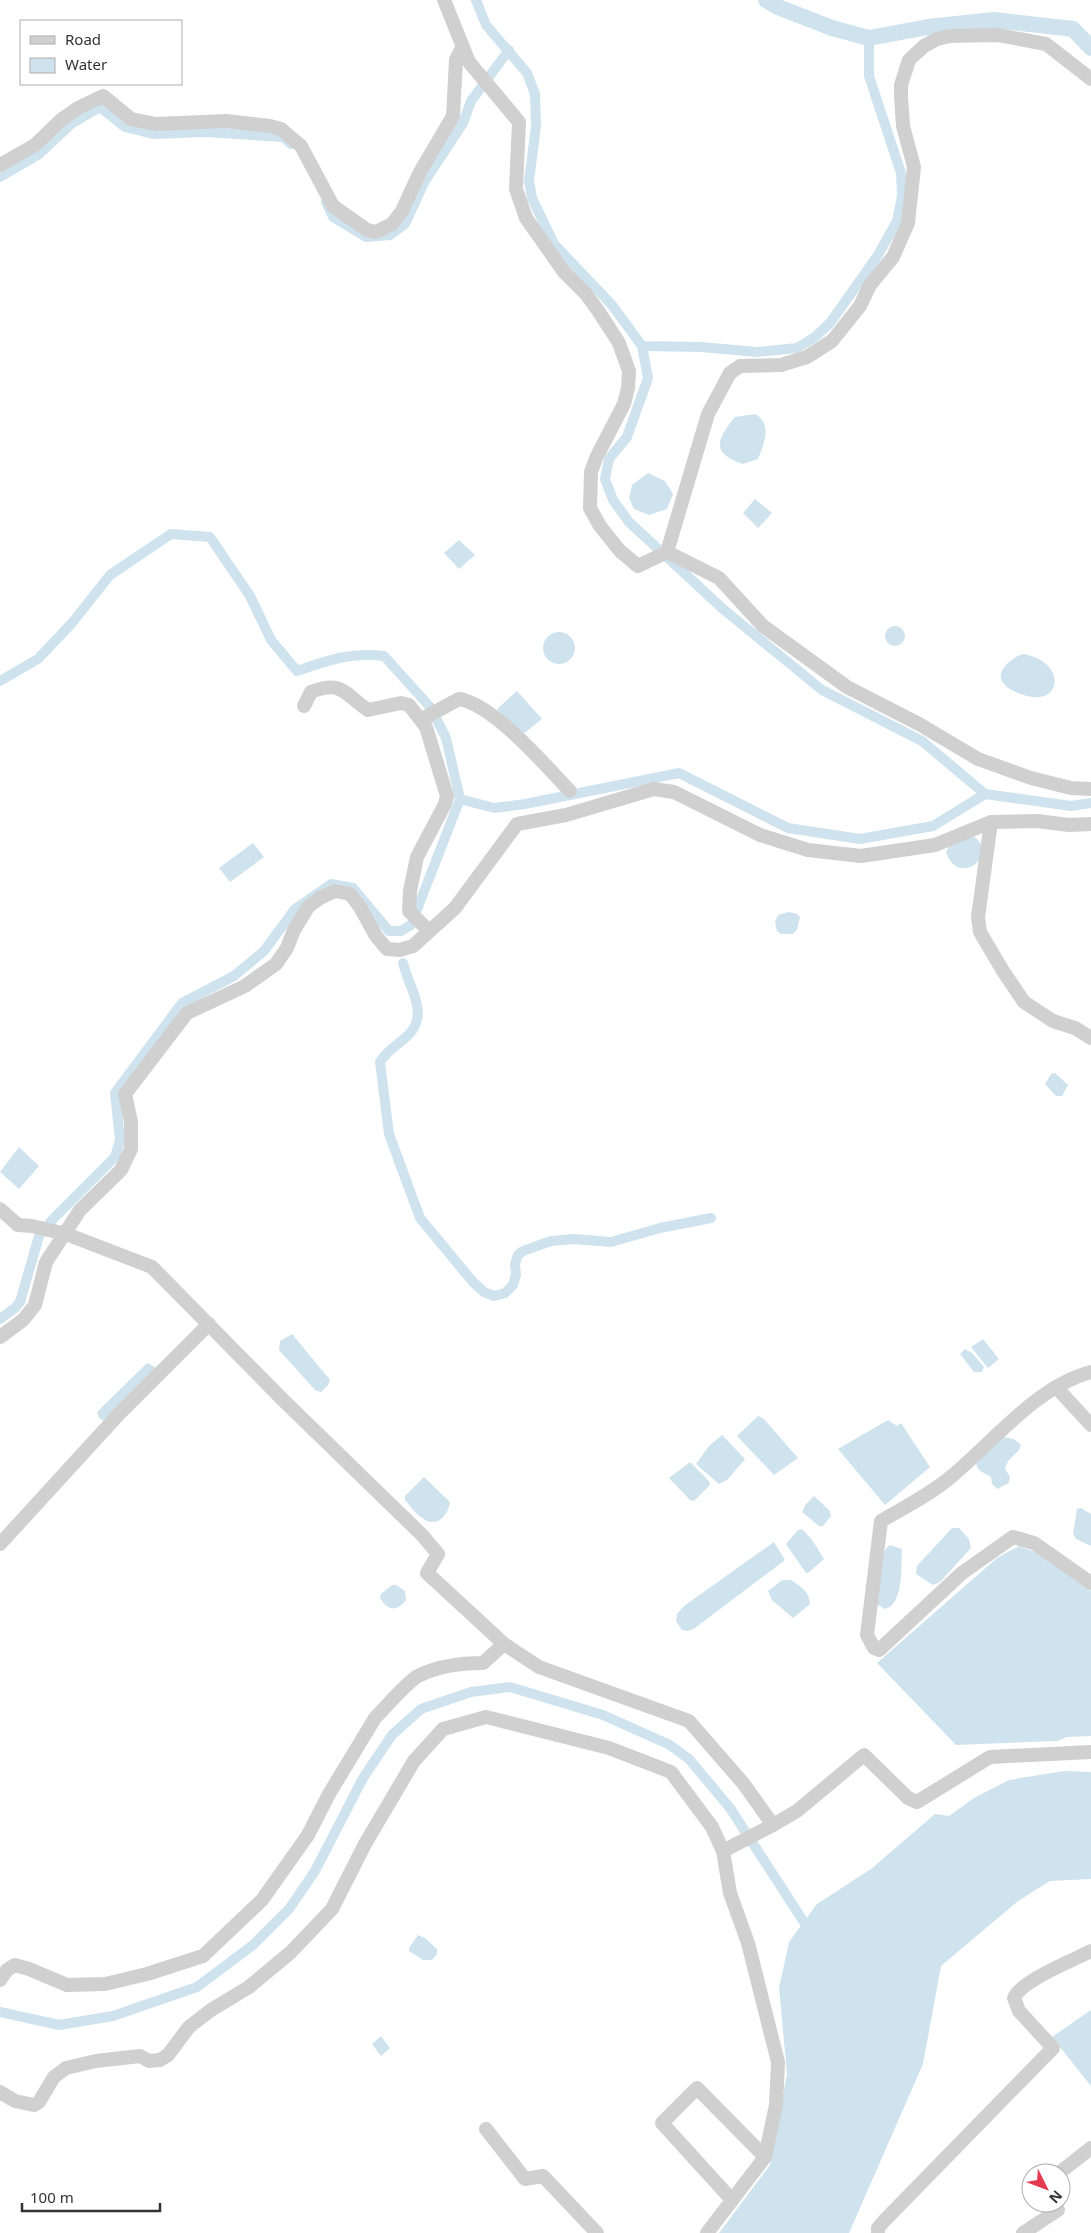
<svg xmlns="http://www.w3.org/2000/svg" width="1091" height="2233" font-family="'Noto Sans',sans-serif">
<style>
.water{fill:#cfe3ee}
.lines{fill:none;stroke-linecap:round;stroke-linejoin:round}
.canal{stroke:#cfe3ee;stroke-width:10}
.river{stroke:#cfe3ee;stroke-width:16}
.minor{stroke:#d0d0d0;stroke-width:14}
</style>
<rect width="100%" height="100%" fill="#fff"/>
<g class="water">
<path d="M755,414C773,424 764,444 758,459L743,464C710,453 717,439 735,417Z"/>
<polygon points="648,473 665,481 673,494 667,509 649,515 634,509 629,498 632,485"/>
<polygon points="755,499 772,513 758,528 743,513"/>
<polygon points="459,540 475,555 459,569 444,553"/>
<circle cx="895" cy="636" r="10"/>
<circle cx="559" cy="648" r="16"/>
<path d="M1023,654C1068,661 1063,710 1021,694C1015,692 1008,689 1004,684C993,672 1012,657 1023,654Z"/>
<polygon points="517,691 542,719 521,736 497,709"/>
<path d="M970,834C1004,852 958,890 946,852L950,845Z"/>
<polygon points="253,843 264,857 230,882 219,868"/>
<polygon points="789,912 797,914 800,917 797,930 793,934 781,934 777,931 775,922 778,915"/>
<polygon points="1055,1073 1068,1085 1062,1096 1056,1096 1045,1084 1051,1074"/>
<polygon points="19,1147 39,1166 19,1189 0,1172"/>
<polygon points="292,1334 330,1380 328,1385 321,1392 315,1390 279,1350 280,1341"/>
<polygon points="983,1339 999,1359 988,1368 971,1347"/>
<polygon points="965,1349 972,1353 984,1367 982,1372 974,1372 960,1354"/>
<polygon points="147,1363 155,1367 155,1370 104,1421 99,1418 97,1412"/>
<polygon points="758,1416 763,1418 798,1458 774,1475 737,1436"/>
<polygon points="888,1420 897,1426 901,1423 930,1467 885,1505 838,1449"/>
<polygon points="722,1435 745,1459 727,1480 719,1484 696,1464 709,1446"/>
<path d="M1004,1437L1014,1439L1021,1445L1019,1450L1008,1461L1005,1469L1010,1477L1009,1483L997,1489L992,1484L991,1477C985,1473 976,1471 976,1462Z"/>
<polygon points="690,1462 709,1481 710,1485 694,1501 690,1500 669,1478"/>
<path d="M424,1477L450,1502C448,1516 436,1529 422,1518C416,1514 410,1506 405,1500V1496Z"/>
<polygon points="814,1496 830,1511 831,1516 823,1526 819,1526 802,1512 806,1504"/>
<polygon points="1081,1508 1091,1514 1091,1546 1076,1539 1073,1534 1077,1509"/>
<polygon points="952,1528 959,1528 969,1539 971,1548 940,1582 933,1585 916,1574 917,1566"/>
<polygon points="802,1529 812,1540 824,1559 808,1573 806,1573 786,1544 798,1530"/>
<polygon points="774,1542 785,1560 695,1628 688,1631 682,1630 676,1621 677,1614 684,1606"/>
<path d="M890,1545L902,1549C901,1565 904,1605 885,1609L878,1605C879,1592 878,1551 890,1545Z"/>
<polygon points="1019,1546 1037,1553 1091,1591 1091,1736 1067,1737 1057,1741 956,1745 877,1663 997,1558"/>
<path d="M782,1580H791C800,1586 810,1592 810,1604L793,1618L772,1600L768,1591Z"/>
<path d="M392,1585H396L405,1591L406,1600C396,1612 388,1611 380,1598L381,1594Z"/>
<polygon points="1064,1771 1091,1772 1091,1879 1050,1881 1018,1901 941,1966 923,2064 849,2233 719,2233 770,2165 787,2074 779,1988 789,1942 817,1904 871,1869 935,1814 949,1816 974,1798 1009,1780"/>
<polygon points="418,1935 425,1938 437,1949 437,1954 432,1960 423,1960 409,1951 409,1948"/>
<polygon points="1091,2010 1091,2086 1052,2037"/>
<polygon points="381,2036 390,2048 381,2056 372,2044"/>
</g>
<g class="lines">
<g class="canal">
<polyline points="476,0 486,25 527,73 535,94 536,126 529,181 532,198 554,244 612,305 642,346 701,347 757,352 797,348 815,337 830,323 878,255 897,221 902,196 901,173 869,76 869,38"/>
<polyline points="0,177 38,155 71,124 100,107 125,127 153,134 205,132 283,137 291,144"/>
<polyline points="326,202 333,217 366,237 390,235 405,224 425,181 463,123 471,101 509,50"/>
<polyline points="642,346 648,378 627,437 609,459 605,479 613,500 629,522 723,609 822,690 922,741 985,794 1071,806 1091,803"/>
<path d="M0,681L38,659L72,623L110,575L171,534L210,537L250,596L271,640L297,671C329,660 350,652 384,656L431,708L446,738L460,799L411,925L401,931H389L353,888L331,884L295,909L264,951L234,976L182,1003L115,1093L120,1140L115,1157L53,1219L39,1236L20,1302L15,1308L0,1319"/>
<polyline points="460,799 494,808 525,804 679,773 788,828 860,839 933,826 985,794"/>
<path d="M403,963C409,989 432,1016 405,1038C396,1046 387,1051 380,1062L389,1134L420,1218L473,1282L484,1292L494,1296L505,1293L513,1285L516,1275L515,1264L518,1255L523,1251L551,1241L574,1239L611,1242L660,1228L711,1218"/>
<polyline points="0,2012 59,2025 113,2016 197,1987 253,1945 289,1909 315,1871 363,1778 392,1735 421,1709 471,1692 510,1687 603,1715 670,1745 689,1759 730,1808 811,1933"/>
</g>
<polyline class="river" points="766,0 778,7 832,28 869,38 928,27 994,20 1073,29 1091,48"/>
<g class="minor">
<polyline points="444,0 469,62 519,122 516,189 526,218 564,272 586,294 599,312 619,343 629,371 628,388 624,404 596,458 591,472 590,508 600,526 620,551 638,566 667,552 708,414 730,373 740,366 781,365 807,357 832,341 860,306 870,285 893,257 908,223 914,167 903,126 901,96 901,85 909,60 924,46 937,39 950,36 998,35 1046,44 1091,79"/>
<polyline points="0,165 35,145 62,119 78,108 103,96 131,119 156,124 226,121 270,126 281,129 301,146 333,206 367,230 376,232 392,224 402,211 420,172 453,116 456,60 462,48"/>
<polyline points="667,552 719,578 763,626 847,687 919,724 978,759 1031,778 1071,788 1091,789"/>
<path d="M304,706L311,692C342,680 343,693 368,710L401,703L409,705L426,727L447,796L445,804L417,857L410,891L409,911L429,931"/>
<path d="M422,719L459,699C493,704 545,765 570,791"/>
<polyline points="991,822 978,917 980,932 1003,971 1024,1002 1053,1021 1075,1028 1091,1038"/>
<polyline points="0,1209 18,1225 32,1226 66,1234 152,1267 281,1398 422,1535 438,1554 427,1573 504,1644"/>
<polyline points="0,1337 23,1320 35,1305 46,1262 80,1210 121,1170 131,1149 131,1122 125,1094 187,1013 245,986 276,964 287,948 294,930 308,907 320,898 335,891 350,894 360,907 376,936 387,949 400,950 413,946 455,908 517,824 566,815 654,789 674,792 760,835 808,850 861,856 935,845 991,822 1037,821 1069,825 1091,824"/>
<path d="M1091,1372C1037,1386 994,1441 952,1476C931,1494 905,1507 881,1521L867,1635L874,1648L879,1650L962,1573L1013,1537L1034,1543L1091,1583"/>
<polyline points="1056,1387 1091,1425"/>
<polyline points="0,1544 119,1414 209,1324"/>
<polyline points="723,1851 773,1825"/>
<path d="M0,1980L7,1970L15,1965L29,1969L67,1985L105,1984L147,1974L203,1956L262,1900L308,1835L329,1794L375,1718C385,1708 407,1682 418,1676C438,1666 462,1663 483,1663L504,1644L539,1667L689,1721L743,1783L773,1825L797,1811L864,1755L908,1798L917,1802L990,1757L1091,1752"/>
<polyline points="0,2092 15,2101 34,2105 39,2102 54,2077 66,2068 96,2061 140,2056 149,2061 160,2060 168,2055 189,2027 211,2010 249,1987 291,1952 332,1909 365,1844 414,1761 443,1729 486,1717 609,1748 671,1772 712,1827 723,1851 730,1893 748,1943 778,2062 776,2105 765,2157 707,2233"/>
<polyline points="486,2129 525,2179 543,2176 597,2233"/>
<polyline points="1059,2173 1091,2148"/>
<polyline points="732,2200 662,2123 697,2088 765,2157"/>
<path d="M878,2233V2228L884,2221L1053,2048L1019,2011L1014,1998C1022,1980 1072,1961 1091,1951"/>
<polyline points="1023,2233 1058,2210 1053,2203"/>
</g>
</g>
<rect x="20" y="20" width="162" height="65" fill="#ffffff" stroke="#adadad"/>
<rect x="30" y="36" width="25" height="8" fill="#d0d0d0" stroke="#adadad"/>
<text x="65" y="45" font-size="15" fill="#333333">Road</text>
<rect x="30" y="58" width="25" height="15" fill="#cfe3ee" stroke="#adadad"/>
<text x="65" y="70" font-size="15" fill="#333333">Water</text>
<g transform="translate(1046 2188) rotate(132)"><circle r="24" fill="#ffffff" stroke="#adadad"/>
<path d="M0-4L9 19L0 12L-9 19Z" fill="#e53a4f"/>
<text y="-8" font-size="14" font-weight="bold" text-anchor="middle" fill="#333333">N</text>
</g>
<path d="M22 2203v8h138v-8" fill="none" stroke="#333333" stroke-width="2.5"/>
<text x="30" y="2203" font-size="15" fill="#333333" stroke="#ffffff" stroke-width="4" paint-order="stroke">100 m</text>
</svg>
